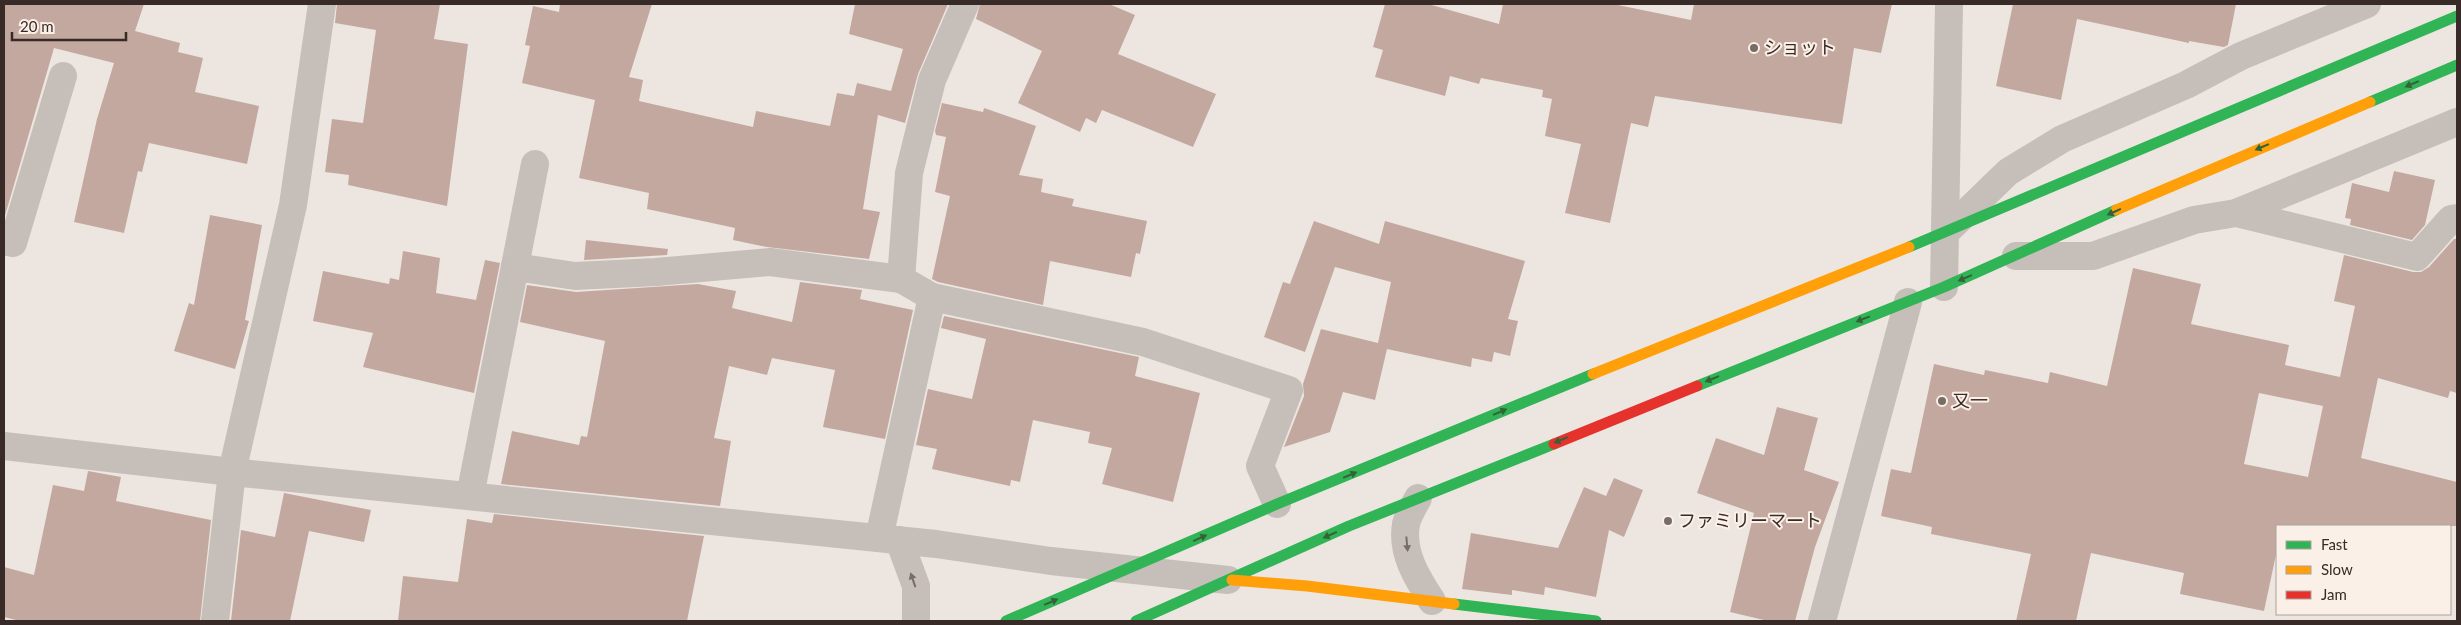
<svg xmlns="http://www.w3.org/2000/svg" width="2461" height="625" font-family="Lato,'Noto Sans JP',sans-serif">
<style>
.building{fill:#c3a8a0;fill-rule:evenodd}
.lines{fill:none;stroke-linecap:round;stroke-linejoin:round}
.street{stroke:#c6beb9;stroke-width:28}
.fast{stroke:#30b455;stroke-width:11}
.slow{stroke:#ff9f0a;stroke-width:11}
.jam{stroke:#e5322d;stroke-width:11}
.oneway{fill:#356239}
.oneway2{fill:#786d69}
.poi-dot{fill:#776c68;stroke:#fbf0e7;stroke-width:2}
.labels{text-anchor:middle;stroke-width:4;stroke-linejoin:round;paint-order:stroke}
.poi-label{font-size:18px;fill:#382b27;stroke:#fbf0e7;text-anchor:start}
</style>
<rect width="100%" height="100%" fill="#ede6e0"/>
<g class="building">
<polygon points="4,4 144,4 135,31 180,43 178,52 203,58 195,92 259,106 247,164 149,143 142,172 138,171 124,233 74,222 97,119 114,63 54,48 4,219"/>
<polygon points="337,4 440,4 434,39 468,44 447,206 348,185 349,175 325,172 332,119 363,123 376,30 335,23"/>
<polygon points="560,4 652,4 629,77 643,80 639,101 753,127 756,111 830,126 837,93 854,96 857,83 891,91 903,49 849,34 855,4 948,4 918,74 905,123 878,115 863,209 880,212 869,259 767,247 733,240 735,228 647,209 649,193 579,178 595,100 522,83 530,46 525,45 533,6 559,12"/>
<polygon points="980,4 1109,4 1135,15 1118,54 1216,94 1193,147 1102,110 1096,123 1086,118 1080,132 1018,103 1042,51 976,19"/>
<polygon points="1385,4 1428,4 1499,24 1503,4 1613,4 1691,20 1694,4 1892,4 1881,53 1854,48 1842,124 1655,96 1648,127 1631,123 1610,223 1565,213 1581,144 1545,136 1552,99 1542,97 1543,90 1481,78 1479,84 1450,76 1445,96 1375,77 1383,50 1373,47"/>
<polygon points="2013,4 2236,4 2228,45 2224,47 2189,41 2189,43 2077,19 2061,100 1996,86"/>
<polygon points="942,103 983,112 984,108 1036,126 1019,175 1043,179 1041,192 1074,199 1072,206 1147,221 1140,254 1136,253 1131,277 1050,261 1043,305 938,282 932,279 950,196 935,192 946,137 936,135 935,131"/>
<polygon points="2394,171 2435,180 2425,225 2412,240 2350,225 2351,219 2345,218 2352,183 2389,192"/>
<polygon points="210,215 262,225 245,320 249,321 235,369 174,351 189,303 194,305"/>
<polygon points="1314,221 1379,244 1385,221 1525,261 1508,319 1518,321 1510,356 1494,352 1492,362 1472,358 1471,367 1387,349 1375,400 1343,392 1330,432 1284,447 1304,396 1303,384 1321,329 1378,343 1391,282 1335,267 1305,352 1264,337 1283,282 1290,284"/>
<path d="M2454,239H2457V393L2450,391L2448,398L2378,378L2361,458L2457,482V526H2277V550L2264,611L2180,594L2184,573L2091,553L2076,621H2016L2031,554L1931,534L1932,527L1881,516L1891,469L1911,473L1934,364L1984,375L1985,370L2048,383L2050,372L2107,386L2133,268L2201,284L2191,324L2289,345L2285,365L2340,377L2355,306L2334,301L2344,255L2413,272H2421L2429,267ZM2259,393L2323,406L2308,477L2244,464Z"/>
<polygon points="586,240 668,249 667,255 584,260"/>
<polygon points="403,251 440,258 436,293 476,300 485,260 500,263 474,393 363,367 373,333 313,321 323,271 389,284 390,278 399,280"/>
<polygon points="800,282 862,290 860,299 913,310 885,439 823,427 835,370 772,358 767,375 729,366 714,438 731,441 720,506 501,484 512,431 579,445 581,436 587,437 605,341 520,322 527,285 576,292 698,284 736,291 732,308 792,322"/>
<polygon points="944,316 1139,357 1135,376 1200,393 1173,502 1102,484 1112,448 1088,443 1090,432 1033,420 1020,482 1011,480 1010,486 932,469 937,449 916,445 928,389 972,399 986,339 941,328"/>
<polygon points="1777,407 1818,418 1804,470 1839,482 1815,547 1795,621 1768,621 1730,612 1754,513 1697,493 1716,438 1764,455"/>
<polygon points="88,471 121,477 116,501 211,520 200,621 20,621 4,617 4,567 34,575 53,485 84,491"/>
<polygon points="1614,478 1643,490 1624,537 1609,530 1596,597 1545,587 1544,595 1512,590 1512,595 1462,589 1471,533 1558,548 1584,487 1606,496"/>
<polygon points="284,493 371,510 364,542 309,531 290,621 231,621 241,530 275,537"/>
<polygon points="494,514 704,536 687,621 398,621 403,576 458,582 467,519 492,523"/>
</g>
<g class="lines">
<g class="street">
<polyline points="2236,213 2417,257 2451,219 2457,218"/>
<polyline points="1945,233 2008,172 2062,139 2186,85 2241,56 2367,4"/>
<polyline points="4,241 13,243 63,76"/>
<polyline points="2016,256 2093,256 2194,220 2236,213 2457,122"/>
<polyline points="515,267 575,276 656,272 770,262 901,279"/>
<polyline points="1944,287 1949,4"/>
<polyline points="932,297 1143,342 1289,390 1260,466 1277,504"/>
<polyline points="4,446 232,472 936,544 1051,561 1228,580"/>
<polyline points="470,496 535,164"/>
<path d="M1418,498C1414,506 1408,515 1406,524C1401,553 1417,578 1432,601"/>
<polyline points="879,538 932,297 901,279 909,173 932,80 965,4"/>
<polyline points="899,540 916,586 916,621"/>
<polyline points="215,621 232,472 293,205 322,4"/>
<polyline points="1822,621 1908,302"/>
</g>
<g class="fast">
<polyline points="2370,102 2457,65"/>
<polyline points="1909,247 2457,16"/>
<polyline points="1697,386 1944,287 2116,210"/>
<polyline points="1454,604 1596,621"/>
<polyline points="1006,621 1277,504 1593,374"/>
<polyline points="1136,621 1349,526 1554,444"/>
</g>
<g class="slow">
<polyline points="2116,210 2370,102"/>
<polyline points="1593,374 1909,247"/>
<polyline points="1232,580 1307,586 1454,604"/>
</g>
<polyline class="jam" points="1554,444 1697,386"/>
</g>
<defs><path id="oneway-solid" d="M-6-.8H1V-3.2L6.5 0L1 3.2V.8H-6Z" transform="scale(1.25)"/></defs>
<g class="oneway">
<use href="#oneway-solid" transform="translate(2412 84) rotate(157)"/>
<use href="#oneway-solid" transform="translate(2262 147) rotate(157)"/>
<use href="#oneway-solid" transform="translate(2114 212) rotate(156)"/>
<use href="#oneway-solid" transform="translate(1965 278) rotate(157)"/>
<use href="#oneway-solid" transform="translate(1863 319) rotate(159)"/>
<use href="#oneway-solid" transform="translate(1712 379) rotate(158)"/>
<use href="#oneway-solid" transform="translate(1500 412) rotate(-23)"/>
<use href="#oneway-solid" transform="translate(1561 440) rotate(158)"/>
<use href="#oneway-solid" transform="translate(1350 475) rotate(-23)"/>
<use href="#oneway-solid" transform="translate(1330 535) rotate(156)"/>
<use href="#oneway-solid" transform="translate(1200 538) rotate(-24)"/>
<use href="#oneway-solid" transform="translate(1051 602) rotate(-23)"/>
</g>
<g class="oneway2">
<use href="#oneway-solid" transform="translate(1407 544) rotate(85)"/>
<use href="#oneway-solid" transform="translate(913 580) rotate(-109)"/>
</g>
<g class="poi-dot">
<circle cx="1754" cy="48" r="5"/>
<circle cx="1942" cy="401" r="5"/>
<circle cx="1668" cy="521" r="5"/>
</g>
<g class="labels">
<g class="poi-label">
<text x="1764" y="54">ショット</text>
<text x="1952" y="407">又一</text>
<text x="1678" y="527">ファミリーマート</text>
</g>
</g>
<rect width="2461" height="625" fill="none" stroke="#382b27" stroke-width="10"/>
<rect x="2276" y="525" width="175" height="90" fill="#fbf0e7" stroke="#ada19a"/>
<rect x="2286" y="541" width="25" height="8" fill="#30b455" stroke="#ada19a"/>
<text x="2321" y="550" font-size="15" fill="#382b27">Fast</text>
<rect x="2286" y="566" width="25" height="8" fill="#ff9f0a" stroke="#ada19a"/>
<text x="2321" y="575" font-size="15" fill="#382b27">Slow</text>
<rect x="2286" y="591" width="25" height="8" fill="#e5322d" stroke="#ada19a"/>
<text x="2321" y="600" font-size="15" fill="#382b27">Jam</text>
<path d="M12 32v8h114v-8" fill="none" stroke="#382b27" stroke-width="2.5"/>
<text x="20" y="32" font-size="15" fill="#382b27" stroke="#fbf0e7" stroke-width="4" paint-order="stroke">20 m</text>
</svg>
